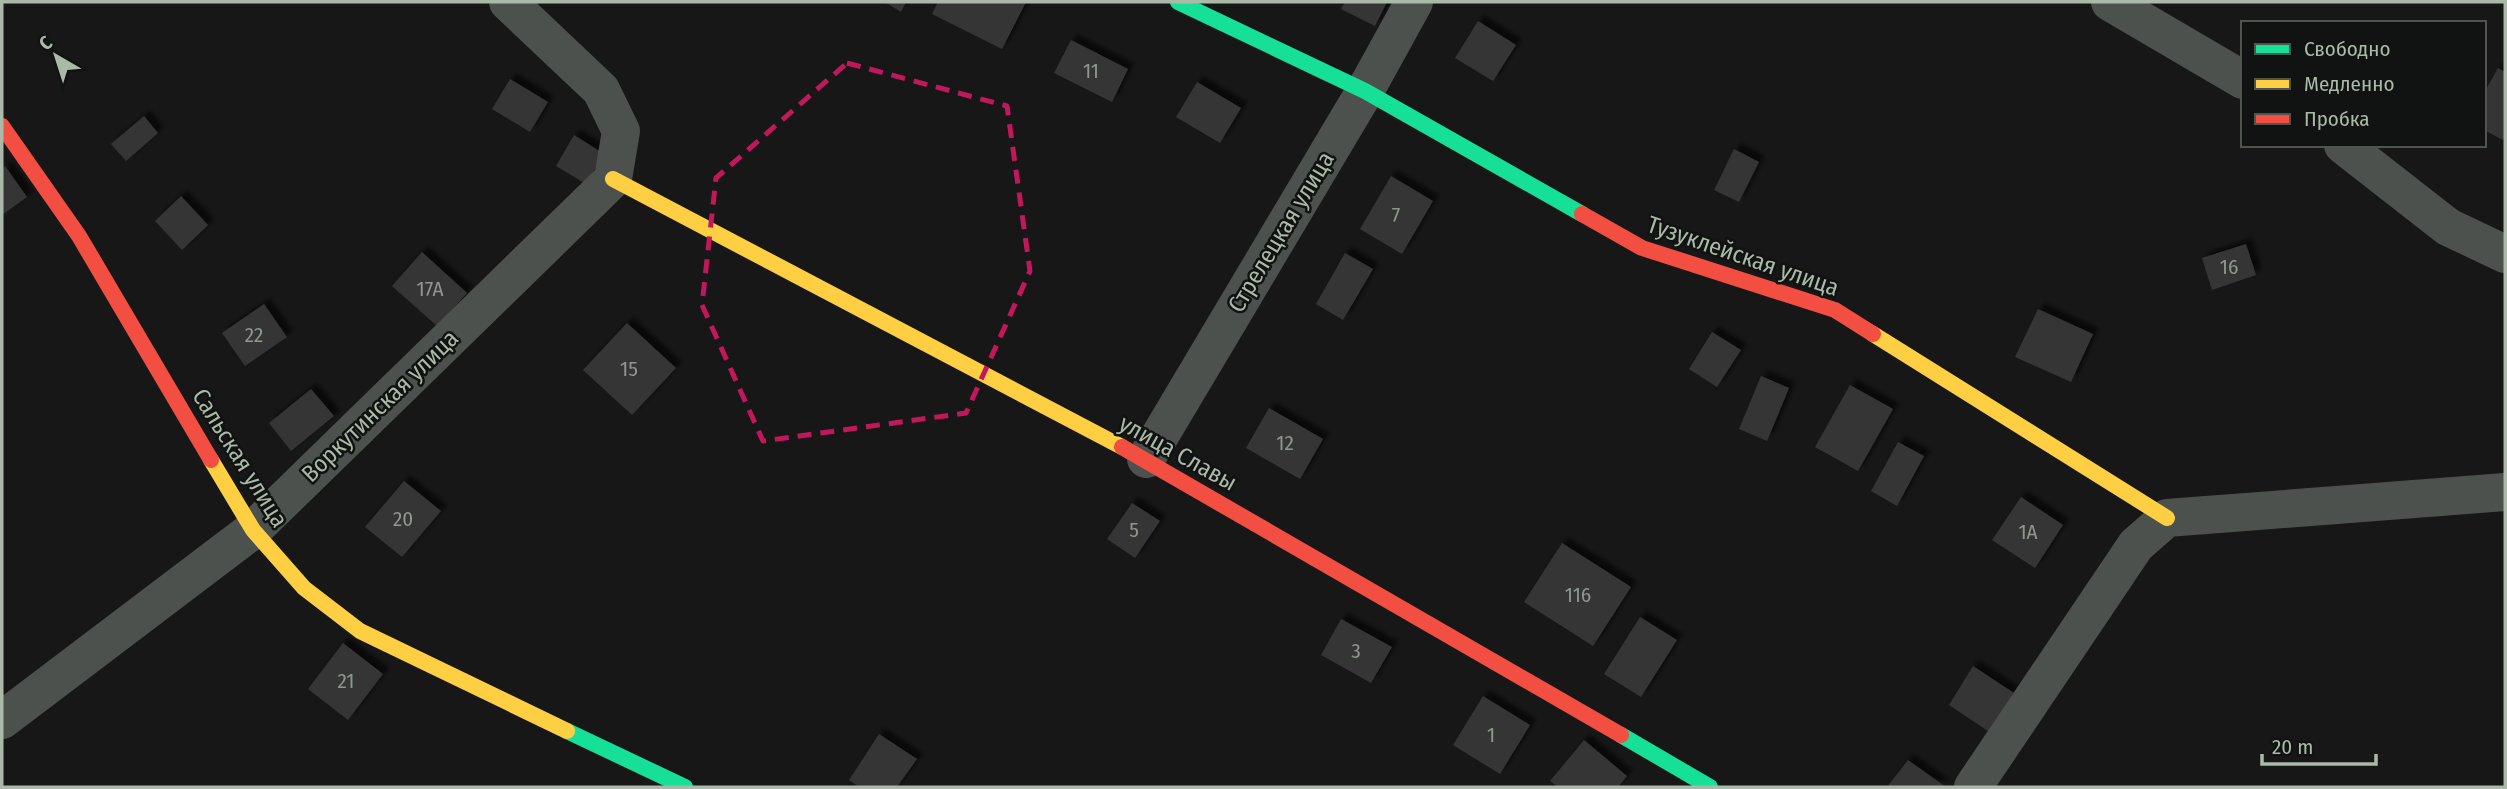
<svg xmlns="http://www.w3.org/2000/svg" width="2507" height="789" font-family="'Fira Sans Condensed',sans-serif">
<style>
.building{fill:#343635;filter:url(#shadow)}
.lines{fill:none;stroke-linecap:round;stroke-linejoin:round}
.street{stroke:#4d514d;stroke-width:38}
.fast{stroke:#16e098;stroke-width:16}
.slow{stroke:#ffcf43;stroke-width:16}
.jam{stroke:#f24e42;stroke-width:16}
.marked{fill:none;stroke:#c2185b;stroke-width:5;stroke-dasharray:14 9;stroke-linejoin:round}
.labels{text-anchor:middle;stroke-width:5;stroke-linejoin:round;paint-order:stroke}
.number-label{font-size:21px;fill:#8c988b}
.street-label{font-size:24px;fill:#aab9a8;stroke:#111312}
</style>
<defs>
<filter id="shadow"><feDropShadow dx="6" dy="-6" stdDeviation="2" flood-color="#0009"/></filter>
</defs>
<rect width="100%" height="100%" fill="#171717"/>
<g class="building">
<polygon points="885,2 906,2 901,12"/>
<polygon points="938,2 1026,2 1002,49 932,14"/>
<polygon points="1345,2 1387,2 1375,26 1341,9"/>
<polygon points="1478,21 1516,45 1493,81 1455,58"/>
<polygon points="1071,40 1128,69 1112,102 1054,73"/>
<polygon points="2498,68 2505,72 2505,136 2503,140 2484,130 2484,93"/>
<polygon points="510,79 548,102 530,132 492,109"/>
<polygon points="1197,82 1241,108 1220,143 1176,117"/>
<polygon points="144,116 158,133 126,161 111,144"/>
<polygon points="574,135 604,154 586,184 556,166"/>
<polygon points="1734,149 1759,162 1739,202 1714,190"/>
<polygon points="5,166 27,197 2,215 2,169"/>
<polygon points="1391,176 1433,201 1402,254 1360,229"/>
<polygon points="181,196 208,225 182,250 155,221"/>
<polygon points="2246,244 2256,275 2212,290 2202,258"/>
<polygon points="422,252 467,293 437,326 392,286"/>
<polygon points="1345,253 1373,269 1343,320 1316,304"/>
<polygon points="264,304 287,337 245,366 222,333"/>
<polygon points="2038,309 2093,334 2071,382 2015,357"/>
<polygon points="627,323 676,368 632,415 583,370"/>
<polygon points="1712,332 1741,350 1717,387 1689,369"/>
<polygon points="1761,376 1789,388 1767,441 1739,429"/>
<polygon points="1850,385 1893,409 1858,471 1815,447"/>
<polygon points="311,389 334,416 291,451 269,423"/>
<polygon points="1269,408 1323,439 1300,479 1246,448"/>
<polygon points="1898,442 1924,456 1897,506 1871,491"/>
<polygon points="404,481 441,511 402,557 365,527"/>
<polygon points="2021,497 2063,525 2035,568 1992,540"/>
<polygon points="1132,503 1160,521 1135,558 1107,539"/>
<polygon points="1562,543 1631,587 1593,646 1524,602"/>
<polygon points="1640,617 1677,640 1641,697 1604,674"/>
<polygon points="1341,619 1392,647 1371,683 1321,655"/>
<polygon points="343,643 383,674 348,720 308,689"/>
<polygon points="1973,666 2014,693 1988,731 1949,705"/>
<polygon points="1483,696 1530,725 1500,774 1453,745"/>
<polygon points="879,734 917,759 897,787 859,787 849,780"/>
<polygon points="1584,740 1627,776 1618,787 1558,787 1550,781"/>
<polygon points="1908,760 1946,787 1887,787"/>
</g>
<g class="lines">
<g class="street">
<polyline points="2110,2 2243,80"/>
<polyline points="2343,145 2448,227 2505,254"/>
<polyline points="1146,459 1365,91 1414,2"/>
<polyline points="2,720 253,530 613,179 621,131 601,90 508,2"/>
<polyline points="1973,787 2136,545 2167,518 2505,492"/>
</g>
<g class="fast">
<polyline points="1178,2 1365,91 1582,214"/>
<polyline points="567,731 685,787"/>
<polyline points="1621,735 1710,787"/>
</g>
<g class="slow">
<polyline points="613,179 1122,447"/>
<polyline points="1873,334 2167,518"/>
<polyline points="211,460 253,530 304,588 360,631 567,731"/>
</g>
<g class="jam">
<polyline points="2,126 79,236 211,460"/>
<polyline points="1582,214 1642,248 1835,310 1873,334"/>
<polyline points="1122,447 1621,735"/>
</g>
</g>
<path class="marked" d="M847,63L1007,106L1030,271L966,413L763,441L702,305L716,178Z"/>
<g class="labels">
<g class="number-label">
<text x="1091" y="78">11</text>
<text x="1396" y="222">7</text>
<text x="2229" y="274">16</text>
<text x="430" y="296">17А</text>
<text x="254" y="342">22</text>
<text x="629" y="376">15</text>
<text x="1285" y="450">12</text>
<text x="403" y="526">20</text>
<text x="1134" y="537">5</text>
<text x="2028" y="539">1А</text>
<text x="1578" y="602">116</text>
<text x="1356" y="658">3</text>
<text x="346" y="688">21</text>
<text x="1491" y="742">1</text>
</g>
<g class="street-label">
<text transform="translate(1281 232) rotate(-59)" y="8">Стрелецкая улица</text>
<text transform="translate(1743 256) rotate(19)" y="8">Тузуклейская улица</text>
<text transform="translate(380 406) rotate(-44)" y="8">Воркутинская улица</text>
<text transform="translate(1178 453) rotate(29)" y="8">улица Славы</text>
<text transform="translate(240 458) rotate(58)" y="8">Сальская улица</text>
</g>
</g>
<rect width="2507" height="789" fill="none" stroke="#aab9a8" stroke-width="7"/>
<rect x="2241" y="21" width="245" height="126" fill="#111312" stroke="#4e554e" stroke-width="2"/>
<rect x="2255" y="44" width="35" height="10" fill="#16e098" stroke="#4e554e" stroke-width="2"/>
<text x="2304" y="56" font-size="21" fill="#aab9a8">Свободно</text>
<rect x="2255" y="79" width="35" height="10" fill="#ffcf43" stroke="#4e554e" stroke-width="2"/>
<text x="2304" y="91" font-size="21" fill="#aab9a8">Медленно</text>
<rect x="2255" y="114" width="35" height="10" fill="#f24e42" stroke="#4e554e" stroke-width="2"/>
<text x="2304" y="126" font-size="21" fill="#aab9a8">Пробка</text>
<g transform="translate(56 56) rotate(321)" stroke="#111312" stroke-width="5" paint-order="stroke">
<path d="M0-5L12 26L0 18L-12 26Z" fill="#aab9a8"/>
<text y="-10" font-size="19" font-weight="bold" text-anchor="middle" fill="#aab9a8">С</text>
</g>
<path d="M2262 754v10h114v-10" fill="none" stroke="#aab9a8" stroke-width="3.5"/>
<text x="2272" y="754" font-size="21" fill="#aab9a8" stroke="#111312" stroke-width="5" paint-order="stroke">20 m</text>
</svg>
